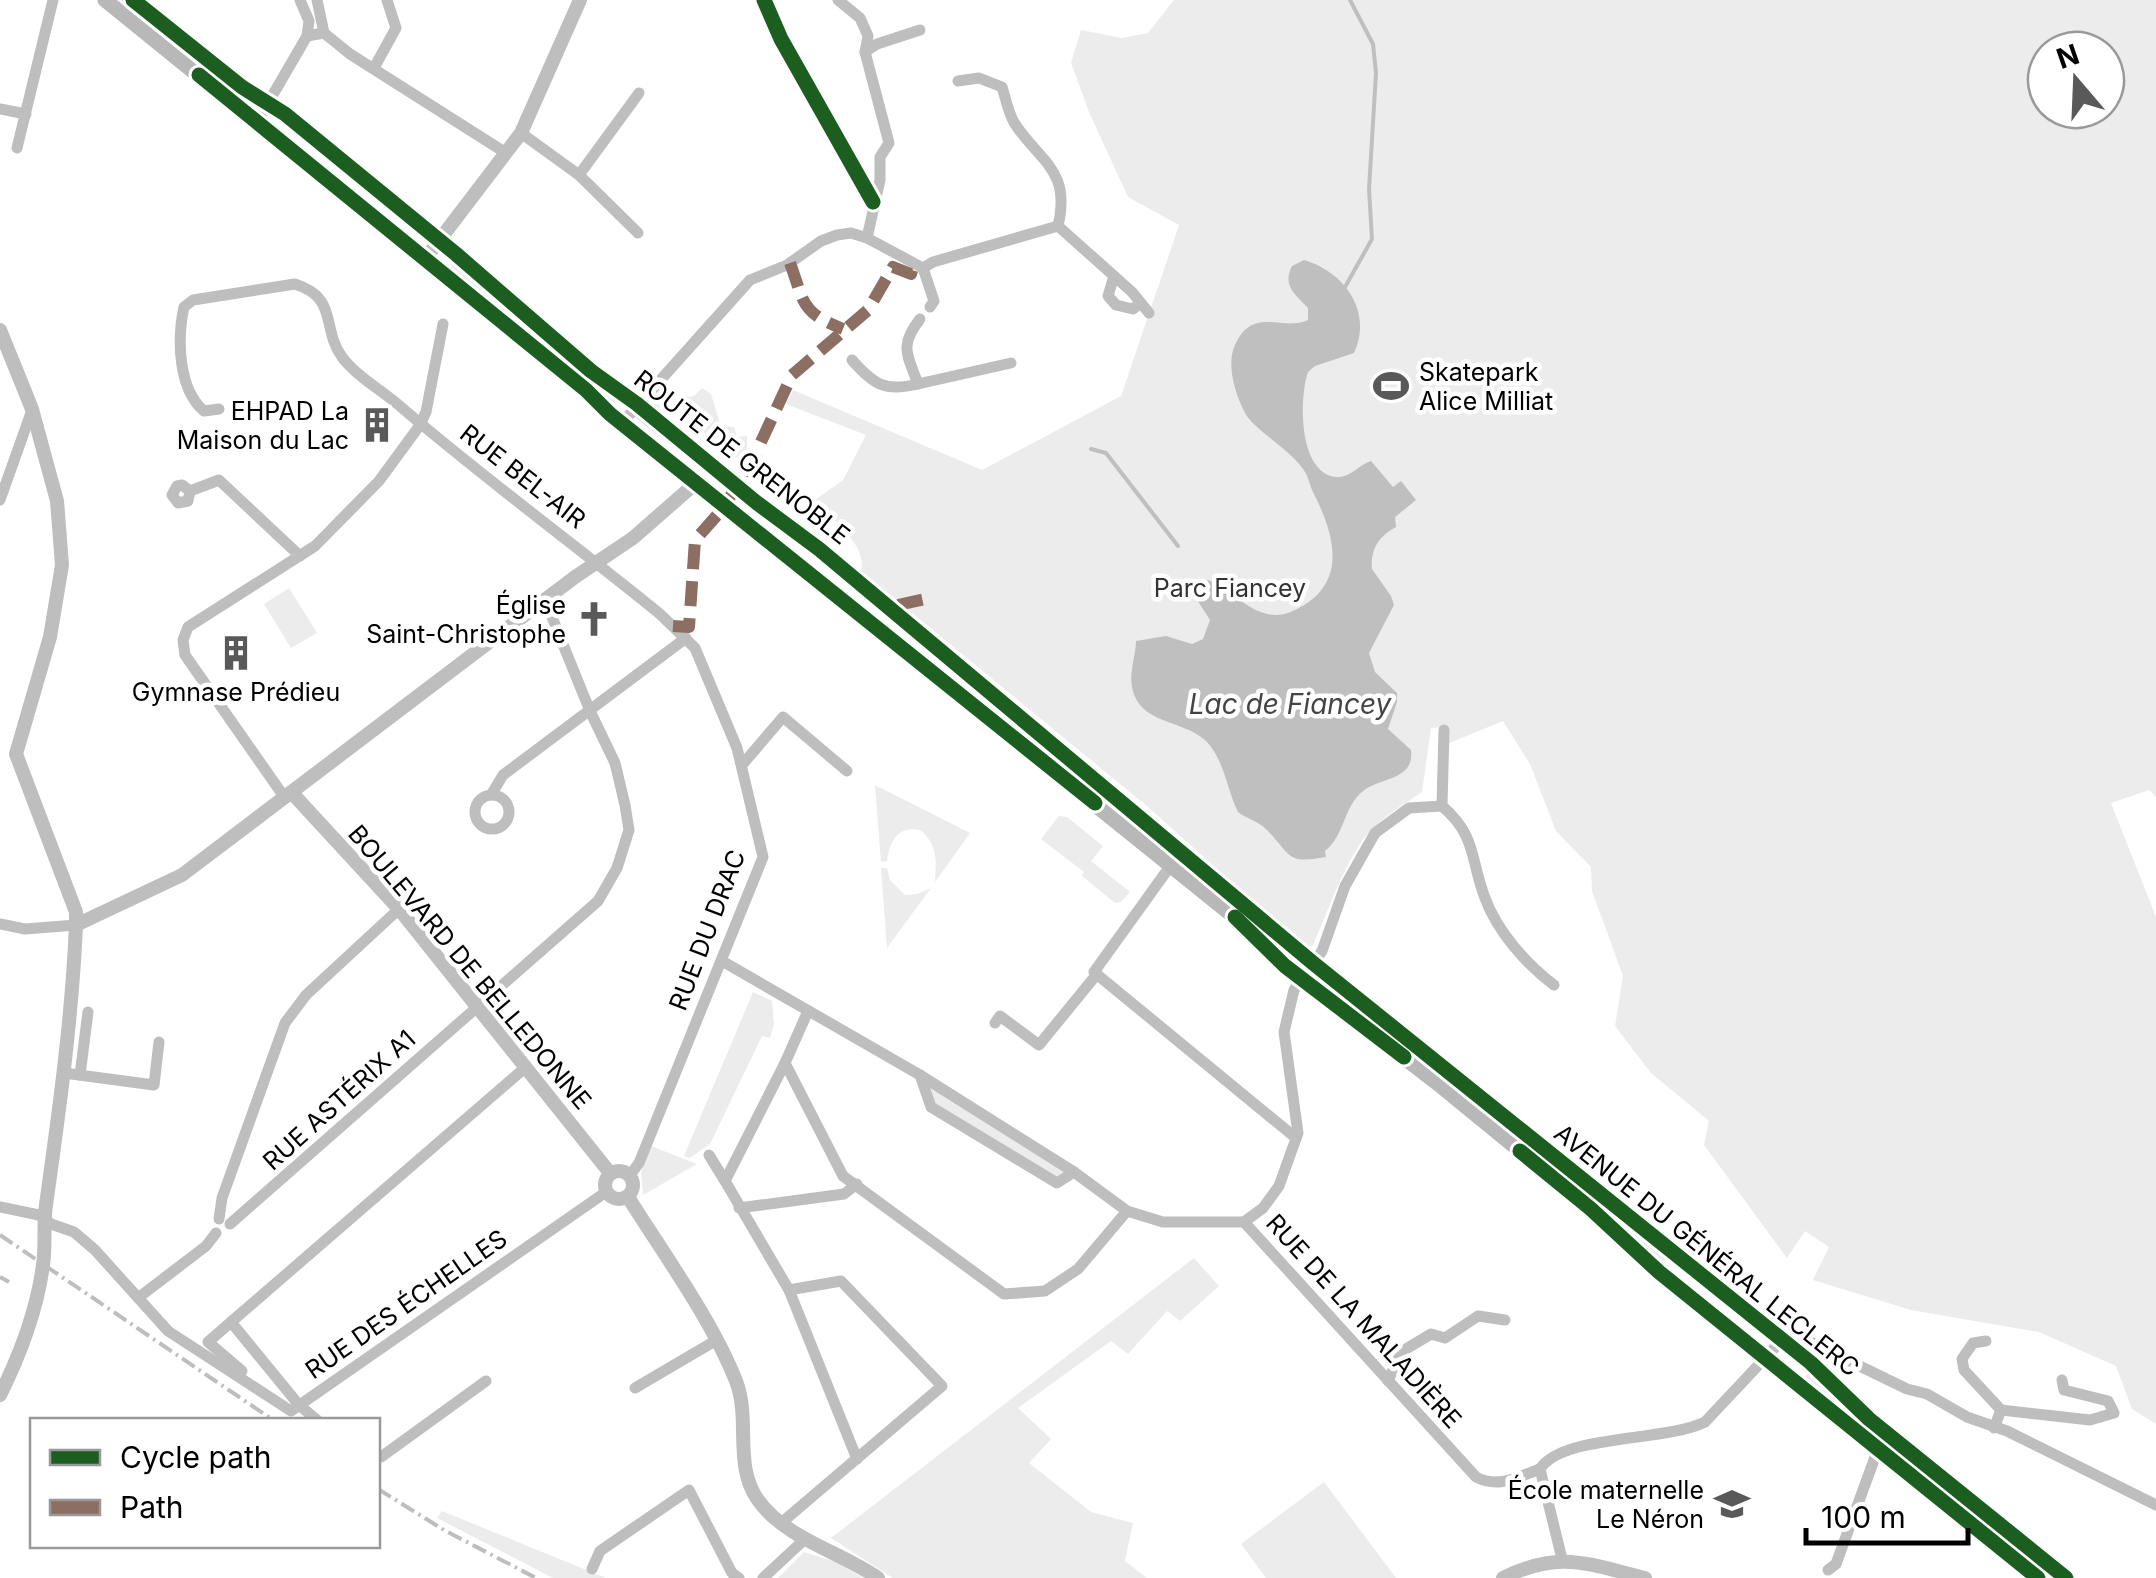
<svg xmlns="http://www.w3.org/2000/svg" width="2156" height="1578" font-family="Inter,sans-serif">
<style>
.green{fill:#ececec;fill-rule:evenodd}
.water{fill:#bfbfbf}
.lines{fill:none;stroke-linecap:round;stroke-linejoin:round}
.stream{stroke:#bfbfbf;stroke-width:4}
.minor{stroke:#bebebe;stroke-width:11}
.tertiary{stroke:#bebebe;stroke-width:14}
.secondary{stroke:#b8b8b8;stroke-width:15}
.tram{stroke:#bebebe;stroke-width:2.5}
.rail{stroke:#bebebe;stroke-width:4;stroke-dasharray:15 5 2.5 5;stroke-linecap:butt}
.quiet{stroke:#8d6e63;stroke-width:12;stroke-dasharray:25 12;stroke-linecap:butt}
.cycleway-casing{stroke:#fff;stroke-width:21}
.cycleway{stroke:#1b5e20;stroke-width:15}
.labels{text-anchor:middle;stroke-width:9;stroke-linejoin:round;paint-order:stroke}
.poi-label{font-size:25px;fill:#000;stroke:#fff;text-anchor:end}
.street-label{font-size:25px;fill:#000;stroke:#fff}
.park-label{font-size:25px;fill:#333;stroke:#fff}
.water-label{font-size:28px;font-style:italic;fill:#444;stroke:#fff}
</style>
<rect width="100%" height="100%" fill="#fff"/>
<g class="green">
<path d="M1174,0H2156V797L2149,790L2111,803L2156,917V1424L2132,1409L2116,1366L2039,1332L1911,1310L1813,1280L1829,1247L1805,1231L1787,1258L1704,1145L1709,1121L1651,1073L1615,1026L1623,976L1592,891L1591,867L1556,831L1530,764L1503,721L1447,744L1445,727L1431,728L1422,792C1404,804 1386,815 1370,831C1348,854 1326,915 1313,946H1303L1148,807L861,571C868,545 831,519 815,500L843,480L866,435L786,404L793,390L982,470L1121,396L1179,225L1128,197L1089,112L1071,63L1081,30L1122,38L1148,33ZM2046,50H2106V110H2046Z"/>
<polygon points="456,260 618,398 612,406 446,271"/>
<polygon points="662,384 677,399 694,396 702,388 711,394 721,426 734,427 737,437 747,436 747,450 740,460 684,417 652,406 651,400"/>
<polygon points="289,588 317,633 291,648 264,604"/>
<polygon points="996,703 1292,951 1284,961 987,713"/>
<path d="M875,785L970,833L935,882C936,863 939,845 920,830C897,826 890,841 887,861L881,862Z"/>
<polygon points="1059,816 1067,817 1103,846 1091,861 1130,892 1121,902 1115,903 1082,876 1084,872 1041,839"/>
<polygon points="881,868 887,868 890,880 905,895 917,894 931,888 887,948"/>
<polygon points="1330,980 1669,1254 1659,1268 1322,991"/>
<polygon points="753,992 772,1001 774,1024 770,1038 762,1036 710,1144 690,1158 684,1156"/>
<polygon points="920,1075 1074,1172 1057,1183 931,1107"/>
<polygon points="651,1146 697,1164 643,1195 641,1172"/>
<polygon points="1194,1258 1219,1286 1180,1321 1167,1311 1128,1354 1111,1341 1018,1408 1051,1439 1029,1463 1091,1512 1133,1523 1125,1561 1147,1578 893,1578 831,1538"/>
<polygon points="1810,1370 2061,1578 2043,1578 1801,1381"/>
<polygon points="1324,1482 1396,1578 1266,1578 1241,1544"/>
<polygon points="442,1511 606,1578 553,1578 437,1518"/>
<polygon points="804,1552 836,1562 863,1578 778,1578"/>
</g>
<path class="water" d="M1304,260C1345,272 1373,312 1354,353L1315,366L1308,372C1299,398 1298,473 1336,477C1349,479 1360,464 1371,461L1393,487L1401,481L1416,500L1395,517L1396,527C1379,536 1370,549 1372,569L1391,596L1394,605L1369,653L1375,672L1397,693V702L1388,729L1411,750C1415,781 1379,777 1362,792C1343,808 1345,835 1325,851L1326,857C1286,864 1293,857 1266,829C1258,821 1247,819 1238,812C1227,790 1224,759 1206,741C1183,719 1139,725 1132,687C1129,672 1136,655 1136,641L1166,636L1192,644L1203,639L1210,620L1192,592L1208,580C1231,589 1249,614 1275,615C1286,615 1296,610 1304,605C1350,577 1331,527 1312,490C1309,482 1308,476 1303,469C1290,449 1252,429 1244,411C1235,393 1226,364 1235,345C1253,305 1282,332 1308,320V308C1295,294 1282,286 1292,266Z"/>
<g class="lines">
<g class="stream">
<polyline points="1345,287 1372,239 1369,189 1376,73 1373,44 1350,0"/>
<polyline points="1091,449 1106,453 1178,546"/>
</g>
<g class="minor">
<polyline points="300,0 309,21 307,36 324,33 317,0"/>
<polyline points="838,0 860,18 868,36 865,52 889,143 880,157 880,180 867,238"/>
<polyline points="324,33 350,54 506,153"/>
<polyline points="865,52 877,44 920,30"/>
<polyline points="374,68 396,28 387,0"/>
<path d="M958,81L979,78L1002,87C1006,99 1008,113 1015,124C1041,163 1071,170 1058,226"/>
<polyline points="0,109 26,114"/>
<polyline points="257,122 307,36"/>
<polyline points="521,133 579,175 638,233"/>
<polyline points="17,148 53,0"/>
<polyline points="579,175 639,93"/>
<polyline points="923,268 933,262 1058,226 1132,292 1149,313"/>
<polyline points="923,268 934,301 930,307"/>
<polyline points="1114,276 1108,296 1116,305 1133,309 1139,304"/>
<path d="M920,319C899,346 907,354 918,384L1011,363"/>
<path d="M852,360C874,385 885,392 918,384"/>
<path d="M219,409L204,411C178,389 177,339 184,307L193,300L295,284C339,298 321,328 342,357C356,376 383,391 401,407C485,479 574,544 660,614L695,648L737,748L763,857L639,1163L630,1175"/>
<polyline points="622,423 750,280 787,265 821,241 837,235 851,233 867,238 923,268"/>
<polyline points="190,491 188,501 178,503 172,495 177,486 182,485 190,491 219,480 300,556"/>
<polyline points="0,500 32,410"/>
<path d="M1444,730L1442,806C1477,836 1470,859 1485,898C1497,931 1526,964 1554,985"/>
<polyline points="742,765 783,717 847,771"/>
<circle cx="492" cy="812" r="17"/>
<polyline points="491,795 503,775 686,638"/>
<polyline points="285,798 185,655 183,640 188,627 315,546 379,481 420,425 426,412 443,324"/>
<polyline points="1171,865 1094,972 1296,1138"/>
<polyline points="0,924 25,929 76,925"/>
<polyline points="722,961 920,1075 1074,1172 1127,1211 1163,1222 1244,1222"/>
<polyline points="808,1011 785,1063 843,1176 1004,1294 1045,1291 1078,1269 1127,1211"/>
<polyline points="995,1023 1000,1016 1039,1045 1097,974"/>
<polyline points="785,1063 725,1181 789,1290 857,1459"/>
<polyline points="64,1073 154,1085 159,1042"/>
<polyline points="80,1075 88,1012"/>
<polyline points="920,1075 931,1107 1057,1183 1074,1172"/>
<polyline points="709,1155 725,1181"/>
<polyline points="0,1207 39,1215 51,1224 74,1232 95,1250 168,1331 291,1411 606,1192"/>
<polyline points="739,1208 844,1194 857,1184"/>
<polyline points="219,1219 222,1198 285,1023 306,995 399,909"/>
<polyline points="1244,1222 1263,1208 1279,1186 1298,1133 1284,1032 1294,990 1322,951 1345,886 1375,833 1409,808 1442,806"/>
<path d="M1244,1222L1476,1477C1498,1489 1518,1477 1540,1469"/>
<polyline points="230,1224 598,901 617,868 629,830 625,805 615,763 590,711 545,600"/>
<polyline points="138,1298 206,1246 216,1233"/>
<polyline points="231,1322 208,1342 242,1371"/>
<polyline points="1986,1341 1973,1343 1962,1359 1964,1370 2001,1410 1994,1428"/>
<polyline points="1388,1381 1401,1352 1431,1334 1445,1338 1478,1316 1505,1320"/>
<polyline points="635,1388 715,1341"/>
<polyline points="2001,1410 2090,1420 2114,1413 2108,1401 2064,1390 2062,1380"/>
<polyline points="317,1420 299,1405 231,1322 526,1067"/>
<polyline points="378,1457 381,1457 486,1381"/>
<path d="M1540,1469C1562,1434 1665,1442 1705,1422L1782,1340L1798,1336L1907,1389L1927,1394L1967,1417L2007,1431L2156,1505"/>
<polyline points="1540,1469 1562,1559"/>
<polyline points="780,1524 942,1386 841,1281 789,1290"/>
<polyline points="592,1569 600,1551 689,1490 732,1573 739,1578"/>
<polyline points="1828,1570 1836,1564 1878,1449"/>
<polyline points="763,1578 805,1539"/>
</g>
<g class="tertiary">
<polyline points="425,259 521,133 580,0"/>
<path d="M0,330L32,409L57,501L62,565L50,637L16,754L76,912V925C72,1019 59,1112 46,1205C43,1224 46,1245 43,1265C37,1310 20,1355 0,1395"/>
<polyline points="292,793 399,909 610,1173"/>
<polyline points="76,925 182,875 575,577 633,538 697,482"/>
<circle cx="619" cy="1185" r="14"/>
<path d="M628,1197C663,1253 712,1320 736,1381C751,1419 733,1465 758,1500C786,1539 839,1551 878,1578"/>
<path d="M1503,1578C1560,1550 1587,1564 1645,1578"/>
</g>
<g class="secondary">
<polyline points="105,0 586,390 610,414 1238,920 1285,966 1437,1083 1591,1209 1659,1272 2038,1578"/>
<polyline points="133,0 242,87 285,114 456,254 591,371 637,404 757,503 819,549 1313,963 1811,1363 1869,1419 2066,1578"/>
</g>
<polyline class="tram" points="123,0 249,100 299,134 651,428 886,612 1285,948 1760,1331 1920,1469 2056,1578"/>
<g class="rail">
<polyline points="0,1235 273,1420"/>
<polyline points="0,1277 9,1282"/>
<polyline points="378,1489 444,1530 536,1578"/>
</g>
<g class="quiet">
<path d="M790,263C805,304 800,312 843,329"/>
<polyline points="898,605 925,599"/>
<polyline points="673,626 689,627 695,540 719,513 748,470 792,375 868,310 893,267 911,274 914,264"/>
</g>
<defs>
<g id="cycleway">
<polyline points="133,0 242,87 285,114 456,254 591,371 637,404 757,503 819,549 1313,963 1811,1363 1869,1419 2066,1578"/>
<polyline points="764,0 781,39 873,202"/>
<polyline points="199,75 586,390 610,414 1095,803"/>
<polyline points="1235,917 1285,966 1404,1057"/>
<polyline points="1520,1151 1591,1209 1659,1272 2038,1578"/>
</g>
</defs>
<use href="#cycleway" class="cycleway-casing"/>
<use href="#cycleway" class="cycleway"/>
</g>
<defs>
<symbol id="stadium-bare" viewBox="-9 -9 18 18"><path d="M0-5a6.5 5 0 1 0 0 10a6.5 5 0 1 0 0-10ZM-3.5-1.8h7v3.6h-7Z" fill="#595959" stroke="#fff" stroke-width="2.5" paint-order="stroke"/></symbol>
<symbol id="building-bare" viewBox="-9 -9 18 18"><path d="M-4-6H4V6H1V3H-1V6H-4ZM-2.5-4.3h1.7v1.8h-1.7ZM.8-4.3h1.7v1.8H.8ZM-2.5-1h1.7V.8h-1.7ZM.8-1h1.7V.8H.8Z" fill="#595959" stroke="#fff" stroke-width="2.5" paint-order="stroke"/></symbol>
<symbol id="church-bare" viewBox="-9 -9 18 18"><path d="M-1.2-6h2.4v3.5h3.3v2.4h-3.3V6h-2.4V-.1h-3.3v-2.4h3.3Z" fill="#595959" stroke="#fff" stroke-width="2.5" paint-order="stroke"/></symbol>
<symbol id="school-bare" viewBox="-9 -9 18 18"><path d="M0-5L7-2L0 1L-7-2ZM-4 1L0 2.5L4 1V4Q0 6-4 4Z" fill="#595959" stroke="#fff" stroke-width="2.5" paint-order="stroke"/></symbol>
</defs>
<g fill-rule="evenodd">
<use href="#stadium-bare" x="1366" y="361" width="50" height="50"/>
<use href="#building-bare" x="352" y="400" width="50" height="50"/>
<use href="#church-bare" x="569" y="594" width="50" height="50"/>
<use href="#building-bare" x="211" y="628" width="50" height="50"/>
<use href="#school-bare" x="1707" y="1479" width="50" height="50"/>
</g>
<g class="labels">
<g class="poi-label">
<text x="1419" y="381" text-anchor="start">Skatepark<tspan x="1419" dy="29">Alice Milliat</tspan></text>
<text x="349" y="420">EHPAD La<tspan x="349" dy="29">Maison du Lac</tspan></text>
<text x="566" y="614">Église<tspan x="566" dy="29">Saint-Christophe</tspan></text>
<text x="236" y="701" text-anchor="middle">Gymnase Prédieu</text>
<text x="1704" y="1499">École maternelle<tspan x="1704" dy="29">Le Néron</tspan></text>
</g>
<g class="street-label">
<text transform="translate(742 457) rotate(38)" y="9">ROUTE DE GRENOBLE</text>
<text transform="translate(523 476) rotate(38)" y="9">RUE BEL-AIR</text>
<text transform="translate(707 930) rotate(-69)" y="9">RUE DU DRAC</text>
<text transform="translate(470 967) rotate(50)" y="9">BOULEVARD DE BELLEDONNE</text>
<text transform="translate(339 1100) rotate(-42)" y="9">RUE ASTÉRIX A1</text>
<text transform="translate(1707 1250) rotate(39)" y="9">AVENUE DU GÉNÉRAL LECLERC</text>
<text transform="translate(406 1304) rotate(-35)" y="9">RUE DES ÉCHELLES</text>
<text transform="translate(1364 1321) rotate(48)" y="9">RUE DE LA MALADIÈRE</text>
</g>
<g class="park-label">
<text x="1230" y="597">Parc Fiancey</text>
</g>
<g class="water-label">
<text x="1290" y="714">Lac de Fiancey</text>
</g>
</g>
<rect x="30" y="1418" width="350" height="130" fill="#ffffff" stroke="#999999" stroke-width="2.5"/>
<rect x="50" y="1450" width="50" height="15" fill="#1b5e20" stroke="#999999" stroke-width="2.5"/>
<text x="120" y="1468" font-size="30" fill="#000000">Cycle path</text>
<rect x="50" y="1500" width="50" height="15" fill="#8d6e63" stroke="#999999" stroke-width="2.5"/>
<text x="120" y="1518" font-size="30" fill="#000000">Path</text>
<g transform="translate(2076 80) rotate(341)"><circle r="48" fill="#ffffff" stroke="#999999" stroke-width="2.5"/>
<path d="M0-8L18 38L0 25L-18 38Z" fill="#595959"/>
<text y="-15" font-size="28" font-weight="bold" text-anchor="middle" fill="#000000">N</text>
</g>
<path d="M1806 1528v15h162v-15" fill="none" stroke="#000000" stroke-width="5"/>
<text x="1821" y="1528" font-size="30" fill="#000000" stroke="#ffffff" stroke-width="8" paint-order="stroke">100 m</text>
</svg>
